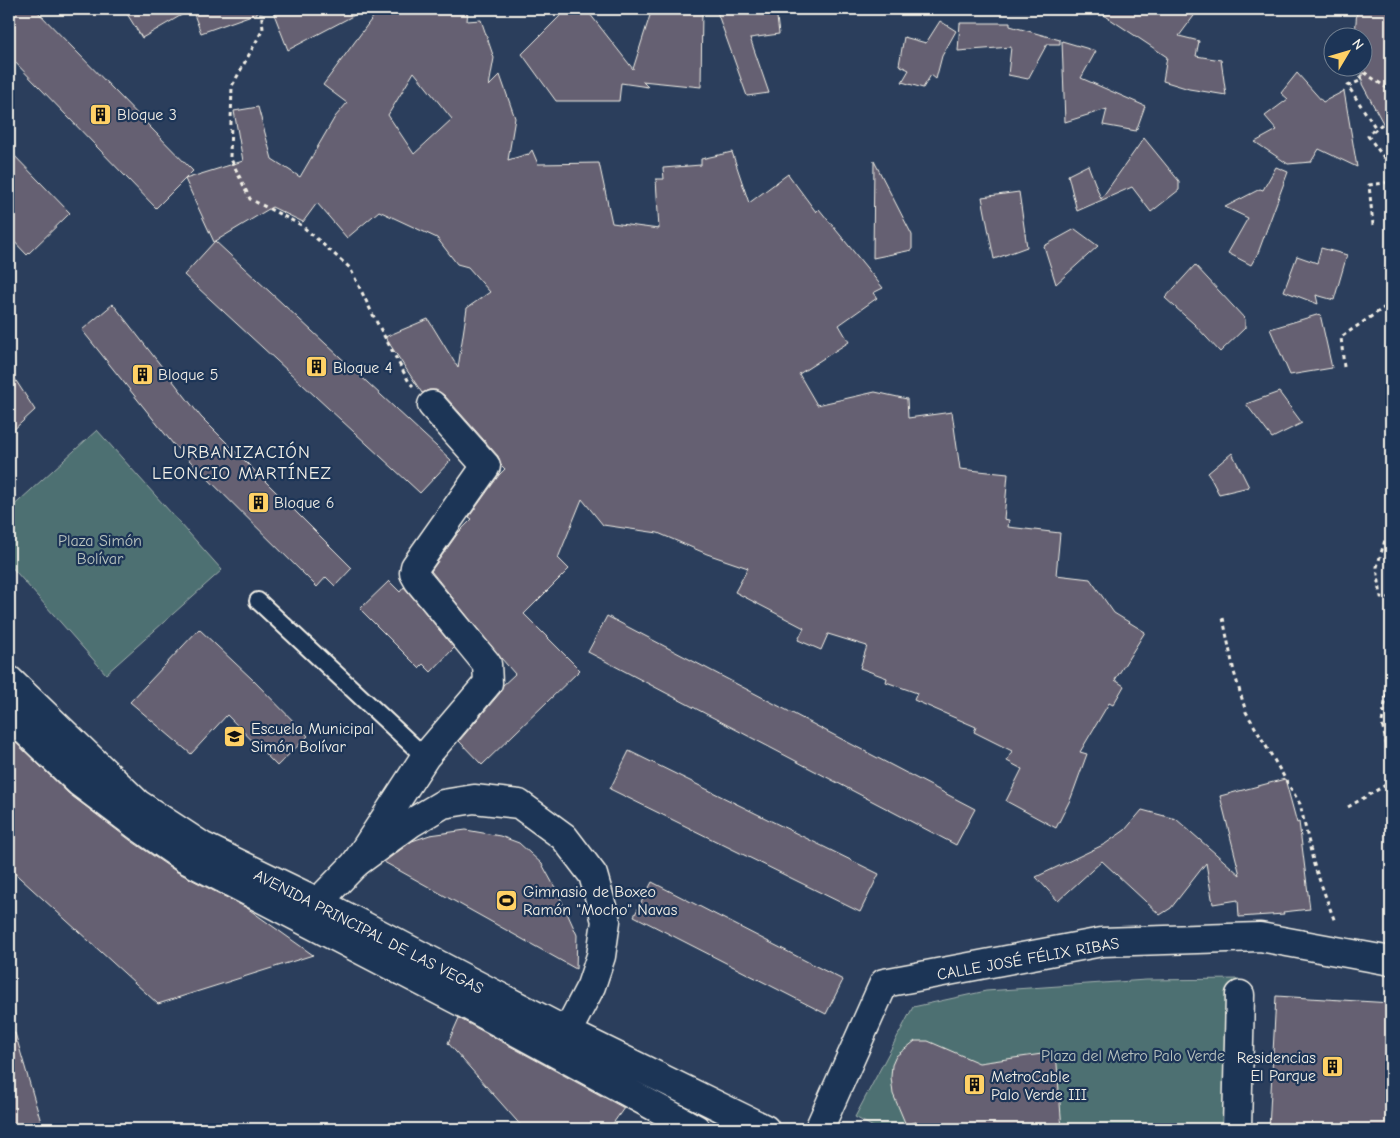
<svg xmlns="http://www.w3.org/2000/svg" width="1400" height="1138" font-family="'Comic Neue',sans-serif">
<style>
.green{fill:#4e7072;stroke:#a1b0ad}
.building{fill:#656172;stroke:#f4f1e8;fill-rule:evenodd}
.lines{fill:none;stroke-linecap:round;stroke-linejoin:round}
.service-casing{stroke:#f4f1e8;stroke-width:20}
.minor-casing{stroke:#f4f1e8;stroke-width:31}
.tertiary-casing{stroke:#f4f1e8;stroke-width:31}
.path{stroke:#f4f1e8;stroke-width:3;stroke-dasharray:4 4;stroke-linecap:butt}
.service{stroke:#1d3557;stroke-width:16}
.minor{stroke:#1d3557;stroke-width:28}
.tertiary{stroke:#1d3557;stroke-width:28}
.labels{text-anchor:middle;stroke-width:4.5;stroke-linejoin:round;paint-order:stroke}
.poi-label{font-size:16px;fill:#f4f1e8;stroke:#1d3557;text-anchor:start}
.park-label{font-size:16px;fill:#bac4bf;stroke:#1d3557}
.street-label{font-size:16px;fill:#f4f1e8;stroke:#1d3557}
.neighbourhood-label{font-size:18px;letter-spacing:1px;fill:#f4f1e8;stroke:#1d3557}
</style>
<rect width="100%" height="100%" fill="#2b3e5c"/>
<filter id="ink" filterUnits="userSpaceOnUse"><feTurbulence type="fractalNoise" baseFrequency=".02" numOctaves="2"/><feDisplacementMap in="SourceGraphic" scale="10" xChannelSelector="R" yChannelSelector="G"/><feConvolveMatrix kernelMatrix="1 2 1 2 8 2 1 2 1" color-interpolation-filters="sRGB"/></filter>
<g filter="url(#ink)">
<g class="green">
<polygon points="97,430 222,570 106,674 9,564 9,510"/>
<polygon points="1239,979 1239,1129 877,1129 855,1117 913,1007 986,991 1146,980"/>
</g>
<g class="building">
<polygon points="9,9 35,9 193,171 156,208 9,56"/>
<polygon points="124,9 260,9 260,12 201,33 192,9 142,38"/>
<polygon points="272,9 366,9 288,50"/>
<path d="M379,9H468L467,21L481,20L494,58L489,86L500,75L515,118L508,160L528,154V155L532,150L538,164L599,163L612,223L659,229L656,179H664L663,168L701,165V159L732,152L749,203L788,174L816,212L819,209L883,288L873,293L877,298L839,325L849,342L799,374L817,405L875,392L907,399L908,418L952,412L960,469L1008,474L1004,519L1009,520L1008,527L1060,533L1056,575L1090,579L1114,613L1145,632L1115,680L1124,686L1113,705L1109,703L1080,752L1087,754L1071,798L1056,828L1006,801L1022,769L1007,761L1012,751L974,732L976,727L914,700L917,693L886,682L887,678L860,668L867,646L828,634L821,650L798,640L804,628L735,592L748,568L707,554L658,533L603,525L582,499L558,558L569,569L524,614L580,670L482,765L459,741L500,693L502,686L515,674L501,658L431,571L458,533L472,519L469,517L499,475L505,469L501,465L498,456L444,395L436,390H429L422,393L385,337L428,319L458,368L467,308L490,292L468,267L457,264L437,238L379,211L347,238L317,203L303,222L272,207L214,242L185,179L243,161L234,111L258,107L272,159L300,177L335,117L347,103L323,85ZM414,72L452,119L414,154L388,115Z"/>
<polygon points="567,9 586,9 633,69 652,9 702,9 701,87 642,81 648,87 621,83 619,101 556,101 522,54"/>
<polygon points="716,9 776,9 779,34 750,38 769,93 747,96"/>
<polygon points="1095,9 1199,9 1179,36 1199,41 1196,56 1221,60 1226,95 1189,89 1163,81 1167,57"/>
<polygon points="1357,9 1391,9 1391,138 1362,84 1362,33 1355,35"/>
<polygon points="940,21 956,31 942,56 936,79 931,75 923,88 902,82 909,70 899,65 904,37 926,43"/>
<polygon points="960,23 1010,23 1010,26 1060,40 1060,44 1047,44 1028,79 1008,75 1011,47 958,51"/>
<polygon points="1062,41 1096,51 1081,78 1145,106 1136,131 1103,125 1107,109 1065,122"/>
<polygon points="1297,73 1323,102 1344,91 1357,167 1319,149 1311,162 1288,164 1255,142 1277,130 1265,116 1288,99 1281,93"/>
<polygon points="1144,138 1179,181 1179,190 1151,212 1132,187 1077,211 1068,175 1088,165 1101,199"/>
<polygon points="9,150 70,213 27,255 9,236"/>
<polygon points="874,161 912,235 912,250 873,258"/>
<polygon points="1276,167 1288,172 1258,253 1251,265 1228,253 1248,218 1225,207 1260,189 1263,190"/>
<polygon points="1019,192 1027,247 994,259 982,197"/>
<polygon points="1075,229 1098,246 1056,284 1044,246"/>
<polygon points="215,241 451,460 420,493 184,275"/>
<polygon points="1321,248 1347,255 1334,300 1316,295 1318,304 1284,291 1297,256 1317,263"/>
<polygon points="1195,265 1245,319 1245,328 1220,352 1194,324 1165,298"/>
<polygon points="113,304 201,417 352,568 335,586 326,577 317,587 173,444 82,330"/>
<polygon points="1320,314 1332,368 1290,375 1270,329"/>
<polygon points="9,370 35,410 9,434"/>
<polygon points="1279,392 1302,423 1272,438 1246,404"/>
<polygon points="1232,453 1249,487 1219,494 1208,473"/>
<polygon points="389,581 400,592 404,587 454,648 431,672 423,664 419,668 360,609"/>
<polygon points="607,616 975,809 956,845 588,652"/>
<polygon points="199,629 252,679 308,736 277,766 227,715 191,754 130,702"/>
<polygon points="9,736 68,793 130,840 177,872 247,908 313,955 158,1004 9,868"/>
<polygon points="629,751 879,874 860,912 610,789"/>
<polygon points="1285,779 1297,823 1299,822 1310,909 1283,912 1284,914 1239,917 1238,900 1213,904 1206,863 1171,908 1160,915 1102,861 1058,901 1036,877 1105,844 1125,830 1142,810 1176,819 1240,875 1220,796"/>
<polygon points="466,830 500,836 519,843 542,864 558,893 577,935 576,969 384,862 412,841 430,835"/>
<polygon points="652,882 843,980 826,1014 634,916"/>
<polygon points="1276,996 1391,1003 1391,1129 1269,1129"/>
<polygon points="459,1018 462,1020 624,1108 609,1129 524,1129 448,1043"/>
<polygon points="9,1033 15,1033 43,1129 9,1129"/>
<polygon points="915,1041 928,1041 979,1063 1056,1052 1062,1129 919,1129 916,1122 906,1125 893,1094 891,1077 892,1065 896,1056"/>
</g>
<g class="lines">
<defs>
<polyline id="service" points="258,601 425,757"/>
<g id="minor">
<polyline points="356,863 425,757 488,683 487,664 418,580 414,573 415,567 486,466 432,405"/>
<polyline points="318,902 356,863 411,823 443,804 474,799 519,804 564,837 593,875 606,921 601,956 591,986 567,1032"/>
<polyline points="819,1129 884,983 1102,942 1260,937 1391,961"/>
<polyline points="1237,1129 1240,995"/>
</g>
<g id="tertiary">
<polyline points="9,680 138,804 202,846 318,902 567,1032 765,1129"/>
<polyline points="9,715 79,782 139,827 184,858 469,1006 696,1129"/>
</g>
</defs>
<use href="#service" class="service-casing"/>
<use href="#minor" class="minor-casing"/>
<use href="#tertiary" class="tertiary-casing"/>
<g class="path">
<polyline points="261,9 263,29 232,86 230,157 250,199 301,225 350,268 375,319 409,382 413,386"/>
<polyline points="1358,68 1362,80 1348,86 1375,127 1368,136 1391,167"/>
<polyline points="1358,68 1391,91"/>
<polyline points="1373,132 1391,116"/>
<polyline points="1373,225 1369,185 1391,182"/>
<polyline points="1344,367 1341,337 1391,303"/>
<polyline points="1391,536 1385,540 1377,567 1381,597 1391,598"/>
<polyline points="1223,618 1234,672 1246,712 1300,804 1314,865 1335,922"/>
<polyline points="1391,680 1388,682 1382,723 1391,766"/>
<polyline points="1348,807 1391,782"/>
</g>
<use href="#service" class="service"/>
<use href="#minor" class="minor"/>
<use href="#tertiary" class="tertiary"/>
</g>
</g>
<defs>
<symbol id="building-square" viewBox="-11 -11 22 22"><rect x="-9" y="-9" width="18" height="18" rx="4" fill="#ffd166" stroke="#1d3557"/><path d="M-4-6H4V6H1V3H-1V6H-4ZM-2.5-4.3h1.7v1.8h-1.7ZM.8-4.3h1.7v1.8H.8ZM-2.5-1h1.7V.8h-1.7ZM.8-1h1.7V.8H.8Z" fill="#111"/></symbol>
<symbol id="school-square" viewBox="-11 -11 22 22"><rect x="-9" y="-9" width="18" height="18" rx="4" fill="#ffd166" stroke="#1d3557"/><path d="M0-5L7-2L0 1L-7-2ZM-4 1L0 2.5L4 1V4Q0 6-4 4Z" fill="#111"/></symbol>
<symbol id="stadium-square" viewBox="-11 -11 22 22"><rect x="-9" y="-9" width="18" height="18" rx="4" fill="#ffd166" stroke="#1d3557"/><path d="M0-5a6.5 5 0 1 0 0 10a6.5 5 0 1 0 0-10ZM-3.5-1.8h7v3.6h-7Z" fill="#111"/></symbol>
</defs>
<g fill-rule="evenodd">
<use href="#building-square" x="88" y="102" width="25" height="25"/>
<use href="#building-square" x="304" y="354" width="25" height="25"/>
<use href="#building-square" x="130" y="362" width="25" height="25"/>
<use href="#building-square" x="246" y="490" width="25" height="25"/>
<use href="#school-square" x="222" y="724" width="25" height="25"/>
<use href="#stadium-square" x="494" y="888" width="25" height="25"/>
<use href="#building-square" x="1320" y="1054" width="25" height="25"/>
<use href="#building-square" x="962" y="1072" width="25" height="25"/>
</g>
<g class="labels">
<g class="poi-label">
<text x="117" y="120">Bloque 3</text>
<text x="333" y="373">Bloque 4</text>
<text x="158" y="380">Bloque 5</text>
<text x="274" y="508">Bloque 6</text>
<text x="251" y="734">Escuela Municipal<tspan x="251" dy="18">Simón Bolívar</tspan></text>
<text x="523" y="897">Gimnasio de Boxeo<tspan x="523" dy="18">Ramón "Mocho" Navas</tspan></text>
<text x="1316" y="1063" text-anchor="end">Residencias<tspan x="1316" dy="18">El Parque</tspan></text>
<text x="991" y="1082">MetroCable<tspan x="991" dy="18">Palo Verde III</tspan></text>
</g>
<g class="park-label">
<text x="100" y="546">Plaza Simón<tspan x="100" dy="18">Bolívar</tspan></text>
<text x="1133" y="1061">Plaza del Metro Palo Verde</text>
</g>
<g class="street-label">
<text transform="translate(369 931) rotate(27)" y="6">AVENIDA PRINCIPAL DE LAS VEGAS</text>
<text transform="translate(1028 958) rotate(-10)" y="6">CALLE JOSÉ FÉLIX RIBAS</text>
</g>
<g class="neighbourhood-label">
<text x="242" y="458">URBANIZACIÓN<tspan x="242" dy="21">LEONCIO MARTÍNEZ</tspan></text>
</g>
</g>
<rect width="1400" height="1138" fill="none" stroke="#1d3557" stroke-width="30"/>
<rect x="15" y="15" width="1370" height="1108" fill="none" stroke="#f4f1e8" stroke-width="2" filter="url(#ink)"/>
<g transform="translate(1348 52) rotate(52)"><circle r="24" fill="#1d3557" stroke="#738091"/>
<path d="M0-4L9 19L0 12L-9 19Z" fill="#ffd166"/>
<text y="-8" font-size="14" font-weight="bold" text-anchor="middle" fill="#f4f1e8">N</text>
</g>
</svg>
